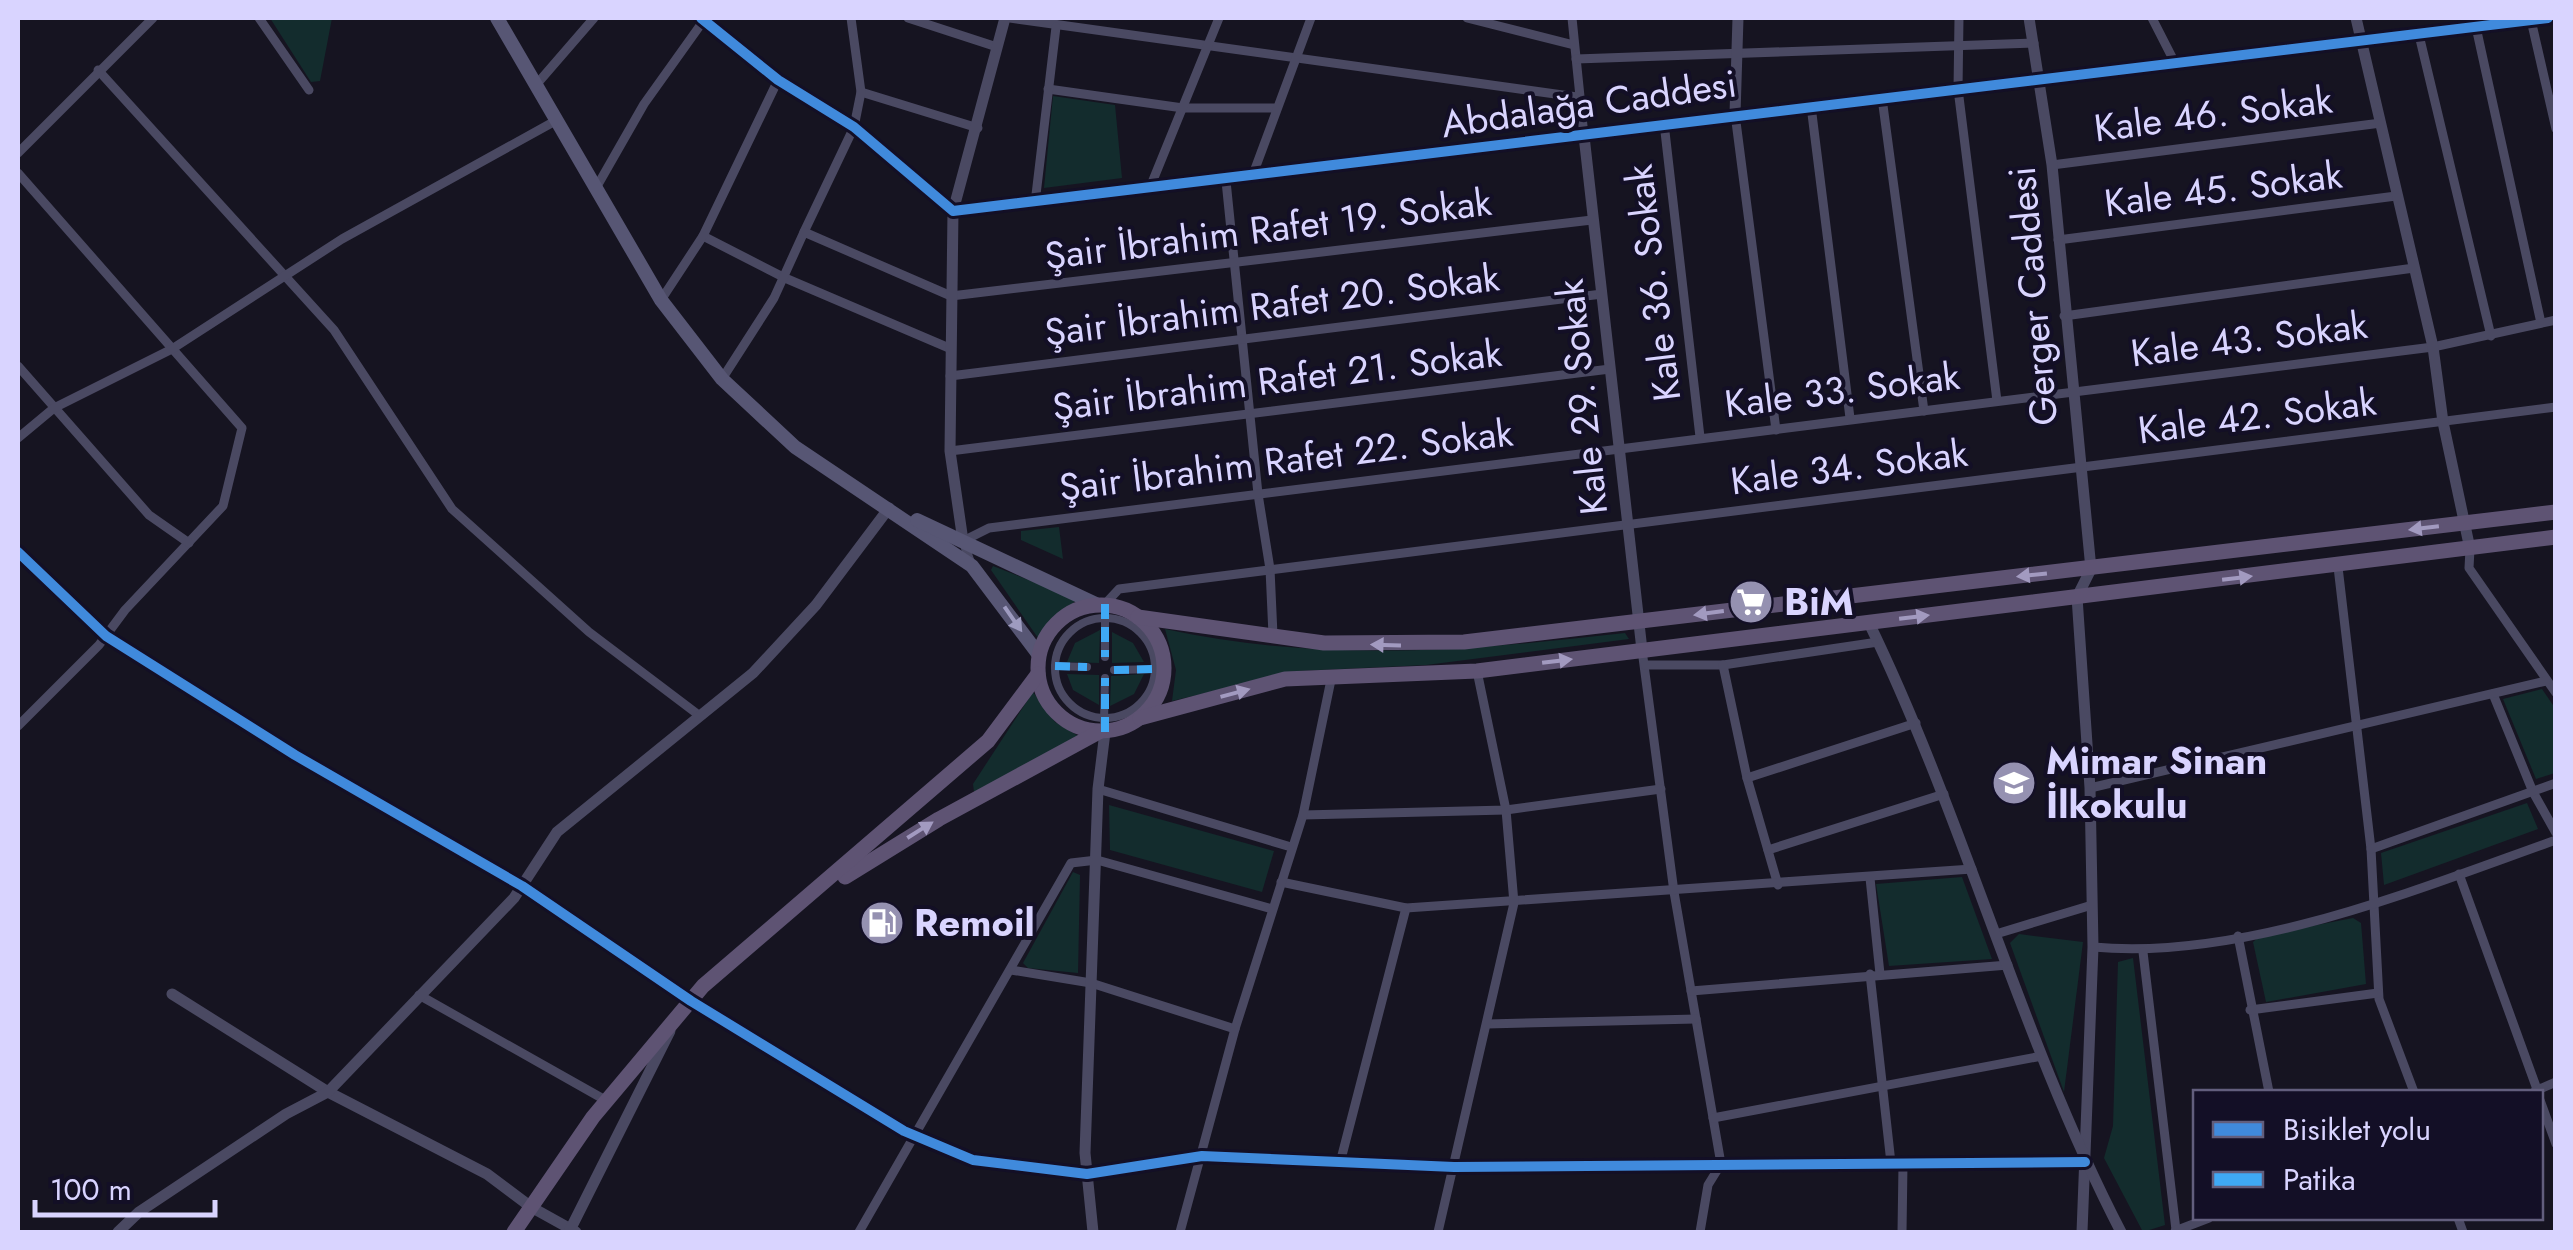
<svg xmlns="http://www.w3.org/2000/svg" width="2573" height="1250" font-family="Jost,sans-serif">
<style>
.green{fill:#132c2d}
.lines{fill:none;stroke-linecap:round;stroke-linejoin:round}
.pedestrian{stroke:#4a4962;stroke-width:8}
.minor{stroke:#4a4962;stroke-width:9}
.tertiary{stroke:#4a4962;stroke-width:11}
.secondary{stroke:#575674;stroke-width:14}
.primary{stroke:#5e5373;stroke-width:15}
.quiet{stroke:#3fa9f5;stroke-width:8;stroke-dasharray:15 8;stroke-linecap:butt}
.cycleway-casing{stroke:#130f26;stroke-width:16}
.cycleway{stroke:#408adc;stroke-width:10}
.oneway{fill:#a29ac0}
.oneway2{fill:#9e9bc0}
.labels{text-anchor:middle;stroke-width:8;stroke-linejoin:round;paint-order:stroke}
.street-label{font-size:38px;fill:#d9d4ff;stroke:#130f26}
.poi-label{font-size:38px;font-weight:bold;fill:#d9d4ff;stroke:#130f26;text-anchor:start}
</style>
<rect width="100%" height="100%" fill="#161421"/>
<g class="green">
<polygon points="270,18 332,18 320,81 311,82"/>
<polygon points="1053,96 1115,105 1122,178 1044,188"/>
<polygon points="1059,527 1063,559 1021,540 1021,531"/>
<polygon points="993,566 1077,599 1038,638 991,570"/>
<path d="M1165,629C1323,663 1465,651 1625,633L1629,639L1426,665L1298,671L1172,701L1176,670Z"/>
<polygon points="1100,630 1099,663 1067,662 1075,643"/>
<polygon points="1112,632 1133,643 1144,662 1112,663"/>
<polygon points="1067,674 1099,675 1099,705 1073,690"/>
<polygon points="1144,674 1134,694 1110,706 1111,676"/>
<polygon points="2542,689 2555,708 2555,773 2536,779 2503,699"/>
<polygon points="1033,692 1055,722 1080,737 974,792 973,784"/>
<polygon points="2527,803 2538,829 2384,885 2381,853"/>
<polygon points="1109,805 1274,851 1262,892 1110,850"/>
<polygon points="1073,872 1080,875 1078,973 1028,968 1023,963"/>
<polygon points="1962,877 1992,959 1889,966 1876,884"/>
<polygon points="2353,918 2361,923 2366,984 2266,1002 2253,942 2260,936"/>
<polygon points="2019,934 2083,942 2064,1092 2010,943"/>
<polygon points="2133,958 2165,1225 2143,1232 2104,1158 2113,1126 2118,962"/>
</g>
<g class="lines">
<g class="pedestrian">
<circle cx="1105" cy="668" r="50"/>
<polyline points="1105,657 1105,617"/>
<polyline points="1055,666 1087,667"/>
<polyline points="1114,670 1156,669"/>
<polyline points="1104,722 1105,678"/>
</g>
<g class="minor">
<polyline points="259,18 309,90"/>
<polyline points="908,18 997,47"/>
<polyline points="1010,18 1577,97"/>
<polyline points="1467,18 1574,45"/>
<polyline points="1572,18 1584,136"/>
<polyline points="1959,18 1958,89 1997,401"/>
<polyline points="2152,18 2174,61"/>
<polyline points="2531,20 2556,129"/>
<polyline points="2476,27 2541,323"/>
<polyline points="2419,35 2491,336"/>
<polyline points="1576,59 2034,43"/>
<polyline points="98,70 334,330 452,509 589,632 700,716"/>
<polyline points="536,85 594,18"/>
<polyline points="1048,89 1183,108 1274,108"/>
<polyline points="861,92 978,128"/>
<polyline points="1882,98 1924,411"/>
<polyline points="1811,106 1850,418"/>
<polyline points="1735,114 1776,430"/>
<polyline points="1664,123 1700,437"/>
<polyline points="18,153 153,18"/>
<polyline points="2052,165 2381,123"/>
<polyline points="18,173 242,428 223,506 125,610 99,645 18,726"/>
<polyline points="1252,177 1311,18"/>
<polyline points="1226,181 1258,494 1270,569 1273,635"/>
<polyline points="596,188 644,104 704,20"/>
<polyline points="1149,190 1219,18"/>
<polyline points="1035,203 1056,27"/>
<polyline points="804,232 854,127 861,92 851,18"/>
<polyline points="703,236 785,278 949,348"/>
<polyline points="2058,240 2396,196"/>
<polyline points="661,300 703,236 778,80"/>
<polyline points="2064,316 2414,268"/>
<polyline points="18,366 149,515 189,543"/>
<polyline points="950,376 1602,294"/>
<polyline points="722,379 774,298 804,232 951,296 1592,220"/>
<polyline points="18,438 54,408 172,349 342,239 557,120"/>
<polyline points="950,451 1610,369"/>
<polyline points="2470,549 2469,568 2556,693"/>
<polyline points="971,564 963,541 989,528 2433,347 2556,320"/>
<polyline points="2338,567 2371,849 2379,999 2414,1092"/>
<polyline points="1105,604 1119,589 2556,407"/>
<polyline points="1642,650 1674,892 1721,1164 1708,1185 1700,1232"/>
<polyline points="1645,665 1723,665 1878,642"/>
<polyline points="1723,665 1747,778 1778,885"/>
<polyline points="2493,694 2533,792 2556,833"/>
<polyline points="1747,778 1916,723"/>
<polyline points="2090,788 2546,681"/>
<polyline points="1098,789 1291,847"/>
<polyline points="1303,815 1506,810 1661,789"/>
<polyline points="2371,849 2556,783"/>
<polyline points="1768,850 1944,794"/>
<polyline points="2459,874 2538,1092"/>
<polyline points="1870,878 1880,974"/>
<polyline points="1281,882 1406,908 1972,869"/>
<polyline points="1996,934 2092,905"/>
<polyline points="2238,936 2269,1092"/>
<path d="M2093,947C2243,961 2415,890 2556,840"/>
<polyline points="2143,952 2176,1230"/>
<polyline points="1011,970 1091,983 1235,1029"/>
<polyline points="1870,974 1891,1163"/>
<polyline points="1691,991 2008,965"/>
<polyline points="419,995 607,1101"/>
<polyline points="691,1001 904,1131 973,1160 1087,1174 1202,1156 1454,1167 2085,1162"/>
<polyline points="2250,1010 2378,993"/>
<polyline points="1487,1024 1696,1019"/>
<polyline points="2535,1091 2556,1082"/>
<polyline points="2540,1100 2556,1144"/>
<polyline points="1713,1118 2042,1056"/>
<polyline points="1340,1163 1406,908"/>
<polyline points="2458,1218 2463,1232"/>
<polyline points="2175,1231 2209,1218"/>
<polyline points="859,1232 1071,863 1097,860 1272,909"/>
<polyline points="1180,1232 1235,1029 1303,815 1332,675"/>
<polyline points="1438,1232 1514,903 1506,810 1477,671"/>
<polyline points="1902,1232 1903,1164"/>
</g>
<g class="tertiary">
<polyline points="701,18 778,80 854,127 953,211 2548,18"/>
<polyline points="2029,18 2052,165 2091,569 2077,597 2090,788 2093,947 2082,1232"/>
<polyline points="2356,18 2433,347 2443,422 2470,549"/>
<polyline points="1735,114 1738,18"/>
<polyline points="1584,136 1642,650"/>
<polyline points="963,541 950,451 953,211 1005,18"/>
<polyline points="18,552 106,636 295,755 522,886 691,1001"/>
<path d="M1869,623C1965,821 2020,1037 2121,1232"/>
<polyline points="172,994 328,1092 487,1174 531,1207 576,1232"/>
<polyline points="118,1232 139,1212 286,1114 328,1092 514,898 557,832 753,673 816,605 889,508"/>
<polyline points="569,1232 670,1031"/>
<polyline points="1093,1232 1085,1153 1098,789 1105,732"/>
</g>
<g class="secondary">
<polyline points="497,18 661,300 722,379 795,447 972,566 1039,655"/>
<polyline points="917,520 1096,604"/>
</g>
<g class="primary">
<circle cx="1101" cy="668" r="63"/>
<polyline points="1138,617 1324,643 1464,642 2556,512"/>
<polyline points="1140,718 1285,679 1477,671 2556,537"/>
<polyline points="845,877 939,819 1099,732"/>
<polyline points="514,1232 593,1117 703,986 988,741 1038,674"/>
</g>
<g class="quiet">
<polyline points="1105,604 1105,657"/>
<polyline points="1055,666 1087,667"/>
<polyline points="1114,670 1156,669"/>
<polyline points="1105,732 1105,678"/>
</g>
<defs>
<g id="cycleway">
<polyline points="701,18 778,80 854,127 953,211 2548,18"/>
<polyline points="18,552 106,636 295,755 522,886 691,1001 904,1131 973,1160 1087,1174 1202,1156 1454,1167 2085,1162"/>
</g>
</defs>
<use href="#cycleway" class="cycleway-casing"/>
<use href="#cycleway" class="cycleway"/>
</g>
<defs><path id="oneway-solid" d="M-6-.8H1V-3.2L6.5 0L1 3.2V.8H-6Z" transform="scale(2.5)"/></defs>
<g class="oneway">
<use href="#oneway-solid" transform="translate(2424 528) rotate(173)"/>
<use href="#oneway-solid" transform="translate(2032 575) rotate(174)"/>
<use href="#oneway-solid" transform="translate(2237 578) rotate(-7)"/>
<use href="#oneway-solid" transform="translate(1709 613) rotate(172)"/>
<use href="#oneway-solid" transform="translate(1914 617) rotate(-7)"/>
<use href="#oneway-solid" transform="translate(1386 645) rotate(-178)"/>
<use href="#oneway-solid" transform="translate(1557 661) rotate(-7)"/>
<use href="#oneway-solid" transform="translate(1235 693) rotate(-15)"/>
<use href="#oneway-solid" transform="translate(920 830) rotate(-32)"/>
</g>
<use class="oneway2" href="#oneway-solid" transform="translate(1013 619) rotate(55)"/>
<defs>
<symbol id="supermarket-disc" viewBox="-11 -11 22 22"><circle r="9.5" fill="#9591b1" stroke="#130f26"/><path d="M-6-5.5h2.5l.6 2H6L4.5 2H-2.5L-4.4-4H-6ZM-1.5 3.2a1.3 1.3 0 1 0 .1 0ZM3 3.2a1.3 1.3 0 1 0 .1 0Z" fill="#fff"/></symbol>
<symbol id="school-disc" viewBox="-11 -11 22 22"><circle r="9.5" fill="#9591b1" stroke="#130f26"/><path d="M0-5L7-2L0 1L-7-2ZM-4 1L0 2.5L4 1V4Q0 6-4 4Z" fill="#fff"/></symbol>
<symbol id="fuel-disc" viewBox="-11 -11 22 22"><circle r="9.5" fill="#9591b1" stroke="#130f26"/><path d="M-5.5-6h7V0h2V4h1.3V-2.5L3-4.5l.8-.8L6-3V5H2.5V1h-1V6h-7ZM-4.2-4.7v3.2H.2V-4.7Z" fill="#fff"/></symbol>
</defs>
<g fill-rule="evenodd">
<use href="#supermarket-disc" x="1726" y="577" width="50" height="50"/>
<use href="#school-disc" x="1989" y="758" width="50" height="50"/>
<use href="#fuel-disc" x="857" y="898" width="50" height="50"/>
</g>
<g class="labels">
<g class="street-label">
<text transform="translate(1589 104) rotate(-8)" y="13">Abdalağa Caddesi</text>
<text transform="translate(2213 114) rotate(-7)" y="13">Kale 46. Sokak</text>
<text transform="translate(2223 189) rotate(-7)" y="13">Kale 45. Sokak</text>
<text transform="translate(1268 229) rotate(-7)" y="13">Şair İbrahim Rafet 19. Sokak</text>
<text transform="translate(1653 283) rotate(-97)" y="13">Kale 36. Sokak</text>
<text transform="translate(2033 296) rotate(-95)" y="13">Gerger Caddesi</text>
<text transform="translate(1272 305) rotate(-7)" y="13">Şair İbrahim Rafet 20. Sokak</text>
<text transform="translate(2249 339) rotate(-7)" y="13">Kale 43. Sokak</text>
<text transform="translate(1277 380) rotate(-7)" y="13">Şair İbrahim Rafet 21. Sokak</text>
<text transform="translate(1842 390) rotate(-7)" y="13">Kale 33. Sokak</text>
<text transform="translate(1582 397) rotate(-96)" y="13">Kale 29. Sokak</text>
<text transform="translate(2257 416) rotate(-7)" y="13">Kale 42. Sokak</text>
<text transform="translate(1286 460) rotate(-7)" y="13">Şair İbrahim Rafet 22. Sokak</text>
<text transform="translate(1849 467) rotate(-7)" y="13">Kale 34. Sokak</text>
</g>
<g class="poi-label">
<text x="1784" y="615">BiM</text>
<text x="2046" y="774">Mimar Sinan<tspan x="2046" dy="44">İlkokulu</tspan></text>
<text x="914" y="936">Remoil</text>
</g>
</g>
<rect width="2573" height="1250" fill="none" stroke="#d9d4ff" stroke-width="40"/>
<rect x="2193" y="1090" width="350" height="130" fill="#130f26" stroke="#625e7d" stroke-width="2.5"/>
<rect x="2213" y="1122" width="50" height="15" fill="#408adc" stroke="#625e7d" stroke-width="2.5"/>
<text x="2283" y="1140" font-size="30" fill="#d9d4ff">Bisiklet yolu</text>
<rect x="2213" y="1172" width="50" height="15" fill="#3fa9f5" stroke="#625e7d" stroke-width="2.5"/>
<text x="2283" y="1190" font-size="30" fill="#d9d4ff">Patika</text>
<path d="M35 1200v15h180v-15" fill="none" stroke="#d9d4ff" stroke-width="5"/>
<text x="50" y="1200" font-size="30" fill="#d9d4ff" stroke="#130f26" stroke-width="8" paint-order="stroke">100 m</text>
</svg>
